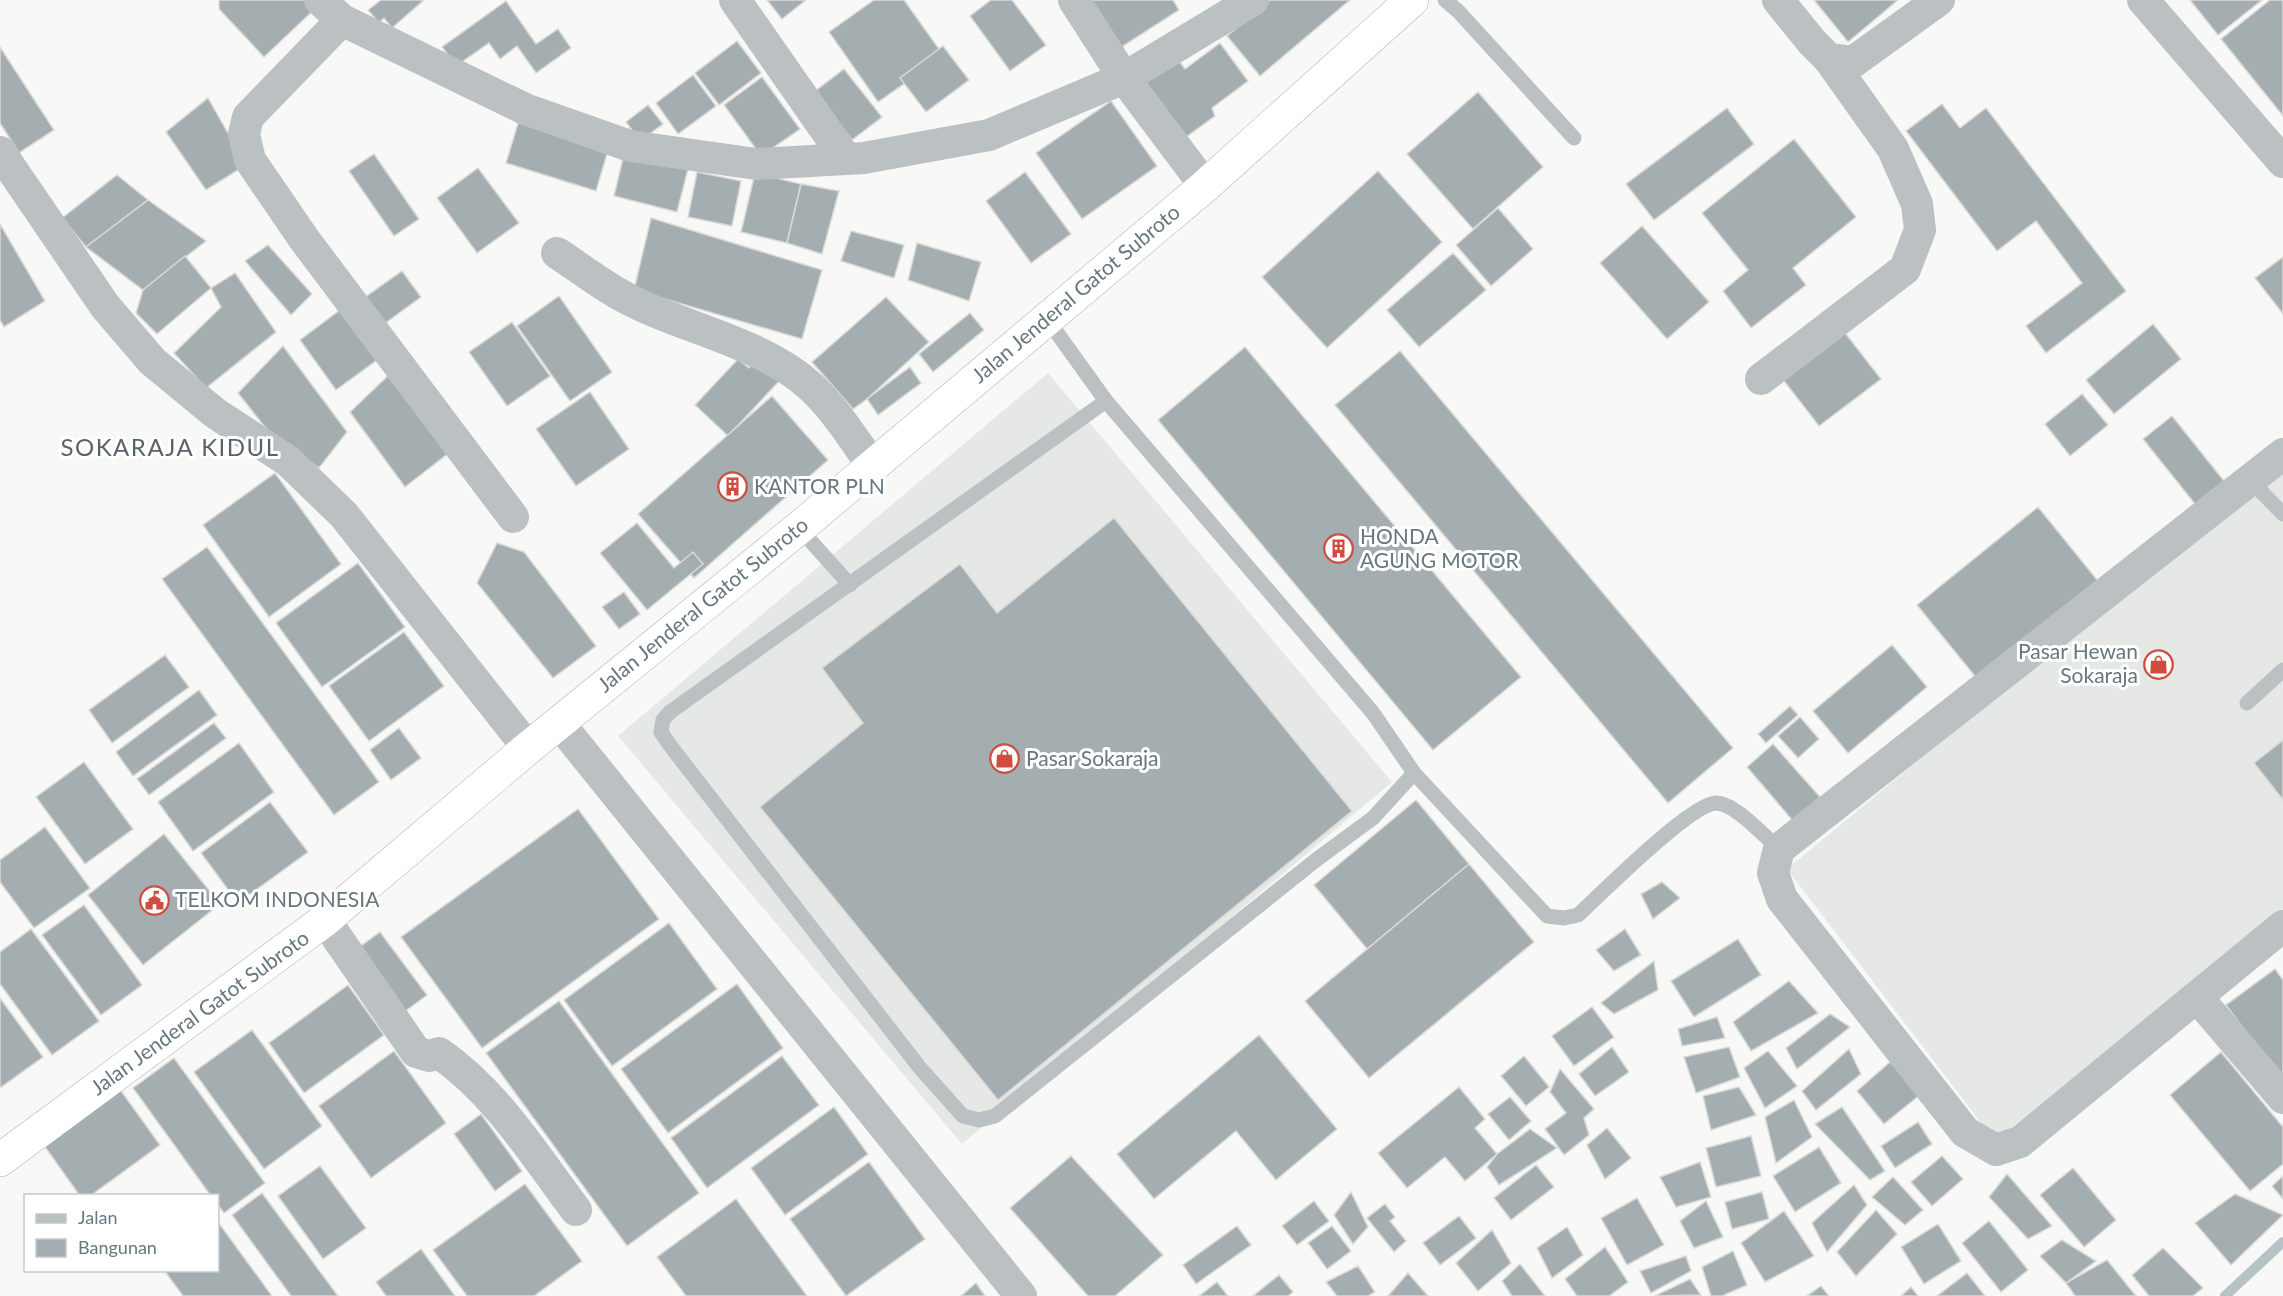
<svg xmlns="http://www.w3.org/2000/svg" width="2283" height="1296" font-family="Lato,sans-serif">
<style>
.built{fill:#e6e8e6}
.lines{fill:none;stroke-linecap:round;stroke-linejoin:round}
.stream{stroke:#b6c2c4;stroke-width:10}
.building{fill:#a4adb0;stroke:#dadad8;stroke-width:1.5}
.trunk-casing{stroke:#b2b6b8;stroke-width:34}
.service{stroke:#bbc1c3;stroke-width:15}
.minor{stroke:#bbc1c3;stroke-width:32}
.trunk{stroke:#fff;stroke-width:33}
.labels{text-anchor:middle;stroke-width:6;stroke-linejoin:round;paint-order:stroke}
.street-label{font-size:21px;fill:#66777d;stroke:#fff}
.poi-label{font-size:21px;fill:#66777d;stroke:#fff;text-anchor:start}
.quarter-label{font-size:24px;letter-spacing:1.5px;fill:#586469;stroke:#fff}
</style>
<rect width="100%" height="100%" fill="#f8f8f6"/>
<g class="built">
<polygon points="1048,373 1392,782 962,1144 618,736"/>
<polygon points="2283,459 2283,909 1995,1141 1787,869"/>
</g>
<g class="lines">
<polyline class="stream" points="2225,1296 2283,1242"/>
</g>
<g class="building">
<polygon points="219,0 314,0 319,5 264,57 219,9"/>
<polygon points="381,0 424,0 392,28 384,18 379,23 368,10"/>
<polygon points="767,0 806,0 782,19"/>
<polygon points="874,0 904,0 944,56 878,102 829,32"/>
<polygon points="991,0 1012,0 1046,45 1010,71 970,16"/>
<polygon points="1088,0 1173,0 1179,10 1120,48"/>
<polygon points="1270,0 1350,0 1260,76 1227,36"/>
<polygon points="1814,0 1898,0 1848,42"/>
<polygon points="2190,0 2262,0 2218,35"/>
<polygon points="2270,0 2283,0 2283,116 2221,39"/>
<polygon points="506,1 536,44 558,29 571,48 536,73 517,46 500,59 489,43 456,66 442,47"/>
<polygon points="737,41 761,73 719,105 695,73"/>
<polygon points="1220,43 1248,81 1212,108 1215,116 1179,142 1137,86 1176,57 1185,69"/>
<polygon points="943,46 969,80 926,112 900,78"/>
<polygon points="0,47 54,130 19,153 0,123"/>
<polygon points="844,69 882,117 852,140 814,92"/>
<polygon points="693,75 716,106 678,134 656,103"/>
<polygon points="762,77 800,129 761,156 724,105"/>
<polygon points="1478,92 1543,167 1473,229 1407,154"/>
<polygon points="208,98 246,165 206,190 166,132"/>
<polygon points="1111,101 1157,166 1082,219 1036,153"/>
<polygon points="1942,104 1960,128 1986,108 2126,291 2046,353 2026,326 2082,283 2036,221 1997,251 1906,131"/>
<polygon points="648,105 663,124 640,141 626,122"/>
<polygon points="1727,108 1754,144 1654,220 1626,184"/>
<polygon points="519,120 609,147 596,191 506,163"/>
<polygon points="1794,139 1856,217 1793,268 1806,285 1751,328 1723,291 1748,270 1702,213"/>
<polygon points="374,154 419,219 394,236 349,171"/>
<polygon points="624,154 688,169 677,212 614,196"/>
<polygon points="478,168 519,223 477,253 437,198"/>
<polygon points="1378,171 1442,242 1327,348 1262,277"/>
<polygon points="697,172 741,181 732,226 688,217"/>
<polygon points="1025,172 1071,234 1031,263 986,201"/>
<polygon points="755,173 801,184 787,243 741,232"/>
<polygon points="117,175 148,200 86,247 62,218"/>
<polygon points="801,184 839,191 822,254 787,243"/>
<polygon points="148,200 206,241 143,290 86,247"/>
<polygon points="1498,208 1533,249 1491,286 1456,245"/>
<polygon points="651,218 822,270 802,339 634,290"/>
<polygon points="0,224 45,301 4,327 0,320"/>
<polygon points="1642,226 1709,302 1667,339 1600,263"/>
<polygon points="851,231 904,245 894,278 841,261"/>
<polygon points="917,243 981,262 969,301 908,280"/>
<polygon points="268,245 312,294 291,315 245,261"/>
<polygon points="1453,253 1486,290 1419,347 1387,310"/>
<polygon points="185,256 211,288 157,334 136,313 143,290"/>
<polygon points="2283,257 2283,314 2255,278"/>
<polygon points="402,271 421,297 384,324 364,298"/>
<polygon points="235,273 276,332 206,388 174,353 221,307 211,288"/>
<polygon points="559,296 612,372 570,401 517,326"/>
<polygon points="886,297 929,342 867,399 853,409 812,362"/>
<polygon points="340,310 377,360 336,390 300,340"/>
<polygon points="970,313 984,330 933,372 919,354"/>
<polygon points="512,322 550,376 507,406 469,352"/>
<polygon points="2153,324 2181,359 2114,414 2086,380"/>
<polygon points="1842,329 1881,379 1819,426 1781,377"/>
<polygon points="283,346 347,432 319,468 276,441 238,393"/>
<polygon points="1245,347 1521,677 1433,750 1158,420"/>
<polygon points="1400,351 1733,748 1668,803 1335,405"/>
<polygon points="758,358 781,379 728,436 695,405 738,359 749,368"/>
<polygon points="910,367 921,383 878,415 867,399"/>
<polygon points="393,371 450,452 405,487 350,412"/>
<polygon points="590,392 629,449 576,486 536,429"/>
<polygon points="2082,394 2108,425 2070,456 2045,424"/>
<polygon points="772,396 828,460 694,578 638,514"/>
<polygon points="2172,416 2224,481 2195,504 2143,439"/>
<polygon points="275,473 341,564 269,617 203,525"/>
<polygon points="2038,507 2098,581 1978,680 1917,605"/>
<polygon points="1114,518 1352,811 998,1100 760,807 863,723 822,668 960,564 997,613"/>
<polygon points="637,523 674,568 693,552 703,564 647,610 600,553"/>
<polygon points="497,543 524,552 596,646 553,678 477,583"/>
<polygon points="207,547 379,782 334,815 162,579"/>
<polygon points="358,563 405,627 322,687 276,623"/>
<polygon points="624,592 640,614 619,629 602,607"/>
<polygon points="404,632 444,686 369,741 329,686"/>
<polygon points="1892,645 1927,687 1848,753 1813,711"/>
<polygon points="165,655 189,687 112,743 89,710"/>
<polygon points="199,690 217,715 133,776 116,752"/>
<polygon points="1790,706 1798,715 1766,743 1758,734"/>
<polygon points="1800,717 1819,739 1798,758 1778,736"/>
<polygon points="214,723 226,738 149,795 137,779"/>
<polygon points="399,728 421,758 391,780 370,750"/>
<polygon points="2283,740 2283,800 2254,763"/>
<polygon points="239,743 274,792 193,851 158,802"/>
<polygon points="1773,744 1820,797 1793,821 1747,767"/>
<polygon points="84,762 133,829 85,864 36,797"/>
<polygon points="1416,800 1469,864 1367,949 1314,885"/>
<polygon points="270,802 308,852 238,903 201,853"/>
<polygon points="578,809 659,919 482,1048 401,937"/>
<polygon points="45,827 90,888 34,928 0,882 0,860"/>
<polygon points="164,834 220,904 143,965 88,895"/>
<polygon points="1469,864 1534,942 1369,1078 1305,1001"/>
<polygon points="1662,882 1680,898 1653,919 1641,894"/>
<polygon points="84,905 142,985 101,1015 42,935"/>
<polygon points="669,923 717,989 612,1066 564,1000"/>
<polygon points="31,929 99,1021 52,1055 0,984 0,952"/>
<polygon points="1625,929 1641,955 1614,971 1596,950"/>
<polygon points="380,932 427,995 400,1015 354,951"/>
<polygon points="1738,939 1761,975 1694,1017 1671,981"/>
<polygon points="1654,961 1658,990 1614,1014 1601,1003"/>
<polygon points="2275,969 2283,980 2283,1081 2226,1005"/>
<polygon points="1789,981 1818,1013 1751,1051 1733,1022"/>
<polygon points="737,984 783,1048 668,1133 621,1069"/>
<polygon points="348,985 384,1035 304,1093 269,1043"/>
<polygon points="0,998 43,1057 0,1088"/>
<polygon points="559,1001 699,1193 627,1246 486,1053"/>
<polygon points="1592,1007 1614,1037 1574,1066 1552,1036"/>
<polygon points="1830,1014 1850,1027 1797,1069 1786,1048"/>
<polygon points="1717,1017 1725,1038 1682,1046 1678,1029"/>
<polygon points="252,1030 322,1126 264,1169 194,1072"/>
<polygon points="1259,1035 1337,1129 1276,1180 1236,1131 1154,1199 1117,1154"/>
<polygon points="1612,1047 1629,1072 1595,1096 1579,1074"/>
<polygon points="1729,1047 1740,1077 1696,1093 1684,1057"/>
<polygon points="1849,1049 1861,1074 1816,1110 1802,1091"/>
<polygon points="394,1051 446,1123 371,1178 319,1106"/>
<polygon points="1768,1051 1797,1086 1765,1108 1744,1068"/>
<polygon points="2221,1052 2283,1127 2283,1164 2250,1191 2170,1095"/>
<polygon points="782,1056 819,1105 707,1188 671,1138"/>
<polygon points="1524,1056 1549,1087 1526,1106 1501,1076"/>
<polygon points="174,1058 265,1183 224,1213 218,1205 218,1196 211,1196 133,1088"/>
<polygon points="1890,1062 1921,1094 1884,1124 1857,1091"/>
<polygon points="1560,1069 1594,1109 1584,1118 1589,1135 1564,1155 1545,1129 1566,1113 1550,1092"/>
<polygon points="1459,1087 1485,1119 1475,1128 1497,1154 1465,1181 1445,1157 1407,1188 1378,1153"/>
<polygon points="1739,1087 1756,1115 1711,1130 1703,1096"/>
<polygon points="119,1088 160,1145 90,1196 80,1196 43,1144"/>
<polygon points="1510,1097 1531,1121 1509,1140 1488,1114"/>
<polygon points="1794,1100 1812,1137 1776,1163 1765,1117"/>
<polygon points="834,1107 868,1154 785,1215 751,1168"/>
<polygon points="1842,1107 1885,1171 1870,1180 1815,1124"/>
<polygon points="481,1114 522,1171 495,1191 454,1134"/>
<polygon points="1918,1122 1932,1144 1895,1168 1881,1146"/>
<polygon points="1607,1128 1631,1158 1605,1179 1587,1145"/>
<polygon points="1530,1129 1557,1148 1499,1185 1487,1167 1497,1154"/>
<polygon points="1751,1136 1761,1176 1716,1187 1706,1148"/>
<polygon points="1819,1147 1841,1183 1795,1212 1773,1176"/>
<polygon points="1071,1156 1163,1255 1115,1296 1088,1296 1010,1208"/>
<polygon points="1942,1156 1963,1179 1932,1206 1911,1182"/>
<polygon points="869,1162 925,1239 846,1296 790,1219"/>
<polygon points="1700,1162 1711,1197 1676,1207 1660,1177"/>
<polygon points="1536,1165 1554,1187 1511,1220 1494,1198"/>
<polygon points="320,1166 366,1228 323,1259 278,1196"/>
<polygon points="2073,1168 2116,1220 2084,1247 2040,1195"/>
<polygon points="2007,1174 2052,1226 2028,1239 1989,1197"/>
<polygon points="2283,1176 2283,1199 2272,1186"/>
<polygon points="1893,1177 1923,1210 1905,1225 1872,1197"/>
<polygon points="525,1184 582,1261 534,1296 467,1296 433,1250"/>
<polygon points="1854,1185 1867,1205 1827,1252 1812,1223"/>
<polygon points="1351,1192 1368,1227 1353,1244 1334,1215"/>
<polygon points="1762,1192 1769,1219 1732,1229 1725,1202"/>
<polygon points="262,1193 338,1296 291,1296 232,1215"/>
<polygon points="2235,1194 2283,1215 2231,1265 2195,1223"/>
<polygon points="1637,1198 1664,1245 1627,1265 1601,1218"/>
<polygon points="736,1199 807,1296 686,1296 657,1257"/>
<polygon points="1314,1201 1329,1221 1297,1245 1282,1226"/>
<polygon points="1706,1201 1723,1237 1694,1248 1680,1221"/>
<polygon points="1385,1204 1395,1217 1390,1221 1406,1241 1394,1252 1367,1218"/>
<polygon points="1876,1210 1897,1234 1856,1276 1837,1252"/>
<polygon points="1784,1211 1814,1256 1765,1282 1741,1243"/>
<polygon points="1459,1216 1476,1238 1440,1265 1423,1243"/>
<polygon points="1989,1221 2028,1270 2001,1292 1962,1243"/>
<polygon points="218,1222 272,1296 183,1296 164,1270 218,1270"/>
<polygon points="1938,1224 1961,1261 1924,1284 1901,1247"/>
<polygon points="1237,1226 1251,1245 1196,1284 1183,1265"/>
<polygon points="1332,1226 1351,1251 1327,1269 1308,1243"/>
<polygon points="1567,1227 1583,1255 1552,1278 1537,1248"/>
<polygon points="1492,1230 1511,1263 1478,1291 1456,1263"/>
<polygon points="2062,1240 2096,1261 2066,1283 2040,1256"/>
<polygon points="1605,1247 1628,1282 1609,1296 1577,1296 1565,1279"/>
<polygon points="2163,1248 2203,1288 2193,1296 2149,1296 2132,1275"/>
<polygon points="421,1249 455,1296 386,1296 376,1282"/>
<polygon points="1733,1251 1747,1285 1722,1296 1711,1296 1702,1267"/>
<polygon points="1686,1256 1691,1271 1651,1293 1640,1271"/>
<polygon points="2107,1260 2136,1296 2075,1296 2066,1283"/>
<polygon points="1520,1264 1545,1296 1512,1296 1502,1281"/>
<polygon points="1358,1266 1375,1292 1368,1296 1337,1296 1326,1282"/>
<polygon points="1408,1273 1428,1296 1388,1296"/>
<polygon points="1967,1273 1985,1296 1937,1296"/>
<polygon points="1279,1275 1293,1292 1288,1296 1253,1296"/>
<polygon points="1690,1279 1701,1295 1655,1296"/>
<polygon points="1217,1282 1228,1296 1199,1296"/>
<polygon points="976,1283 985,1296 961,1296"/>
<polygon points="1821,1286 1829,1296 1807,1296"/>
<polygon points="1911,1287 1918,1296 1901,1296"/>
</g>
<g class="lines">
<defs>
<polyline id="trunk" points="0,1160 325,920 528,748 799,528 1205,186 1412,0"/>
</defs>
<use href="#trunk" class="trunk-casing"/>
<g class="service">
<polyline points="1445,0 1458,11 1574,138"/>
<path d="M1047,319L1106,401L1373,713L1414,773L1547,916L1564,918L1578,915C1601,894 1690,804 1716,803C1735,803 1765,837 1779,849"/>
<polyline points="1106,401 670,712 663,720 661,732 669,744 920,1068 963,1116 979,1120 995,1116 1316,860 1373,818 1414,773"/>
<polyline points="2250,480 2283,514"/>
<polyline points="799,528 850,585"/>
<polyline points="2247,703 2283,670"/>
</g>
<g class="minor">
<polyline points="320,0 342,20 525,109 630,146 756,164 864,158 989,135 1124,78 1253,0"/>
<polyline points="735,0 846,159"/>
<polyline points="1074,0 1124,78 1205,186"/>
<polyline points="1778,0 1812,42 1829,59 1853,62 1939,0"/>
<polyline points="2143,0 2283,162"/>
<polyline points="342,20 248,117 244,134 250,160 304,239 513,517"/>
<polyline points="0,152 105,306 152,361 215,413 288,461 344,515 528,748"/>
<path d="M557,253C583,270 609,291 638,304C692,330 765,345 810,386C835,409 853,438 872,465"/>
<polyline points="1761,379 1905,269 1920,230 1917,204 1893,149 1829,59"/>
<polyline points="2283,454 1779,849 1773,873 1782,899 1965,1132 1996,1150 2020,1142 2283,926"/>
<polyline points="559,723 1021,1296"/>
<path d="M325,920L416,1052L429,1056L439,1053C496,1092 535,1156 576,1210"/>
<polyline points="2197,997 2283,1098"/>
</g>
<use href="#trunk" class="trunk"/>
</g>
<defs>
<symbol id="building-ring" viewBox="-11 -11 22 22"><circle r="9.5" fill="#fff" stroke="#cf4c3f" stroke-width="1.5"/><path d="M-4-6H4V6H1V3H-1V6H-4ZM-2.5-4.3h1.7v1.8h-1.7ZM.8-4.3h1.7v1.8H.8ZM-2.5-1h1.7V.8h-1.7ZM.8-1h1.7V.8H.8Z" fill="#cf4c3f"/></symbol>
<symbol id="shop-ring" viewBox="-11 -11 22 22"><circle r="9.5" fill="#fff" stroke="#cf4c3f" stroke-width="1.5"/><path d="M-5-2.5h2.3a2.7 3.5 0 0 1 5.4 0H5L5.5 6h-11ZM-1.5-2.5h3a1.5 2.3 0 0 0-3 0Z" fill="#cf4c3f"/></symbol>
<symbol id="civic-ring" viewBox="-11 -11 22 22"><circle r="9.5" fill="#fff" stroke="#cf4c3f" stroke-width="1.5"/><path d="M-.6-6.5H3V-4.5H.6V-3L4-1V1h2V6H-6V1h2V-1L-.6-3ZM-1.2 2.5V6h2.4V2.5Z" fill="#cf4c3f"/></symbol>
</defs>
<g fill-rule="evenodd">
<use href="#building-ring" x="716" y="470" width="33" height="33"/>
<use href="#building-ring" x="1322" y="532" width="33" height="33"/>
<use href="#shop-ring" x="2142" y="648" width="33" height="33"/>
<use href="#shop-ring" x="988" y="742" width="33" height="33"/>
<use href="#civic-ring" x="138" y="884" width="33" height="33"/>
</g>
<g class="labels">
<g class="street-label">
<text transform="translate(1076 294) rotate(-40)" y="7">Jalan Jenderal Gatot Subroto</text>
<text transform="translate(703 605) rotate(-39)" y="7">Jalan Jenderal Gatot Subroto</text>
<text transform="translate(200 1013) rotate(-36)" y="7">Jalan Jenderal Gatot Subroto</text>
</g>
<g class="poi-label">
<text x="754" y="494">KANTOR PLN</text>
<text x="1360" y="544">HONDA<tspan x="1360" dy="24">AGUNG MOTOR</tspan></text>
<text x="2138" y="659" text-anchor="end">Pasar Hewan<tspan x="2138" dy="24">Sokaraja</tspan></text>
<text x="1026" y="766">Pasar Sokaraja</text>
<text x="175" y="907">TELKOM INDONESIA</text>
</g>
<g class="quarter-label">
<text x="170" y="456">SOKARAJA KIDUL</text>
</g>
</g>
<rect x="24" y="1194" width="195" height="78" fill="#ffffff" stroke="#c2c9cb" stroke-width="1.5"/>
<rect x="36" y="1214" width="30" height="9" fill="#bbc1c3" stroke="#c2c9cb" stroke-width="1.5"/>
<text x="78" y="1224" font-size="18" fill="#66777d">Jalan</text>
<rect x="36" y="1239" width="30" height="18" fill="#a4adb0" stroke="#c2c9cb" stroke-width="1.5"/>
<text x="78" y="1254" font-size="18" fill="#66777d">Bangunan</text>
</svg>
